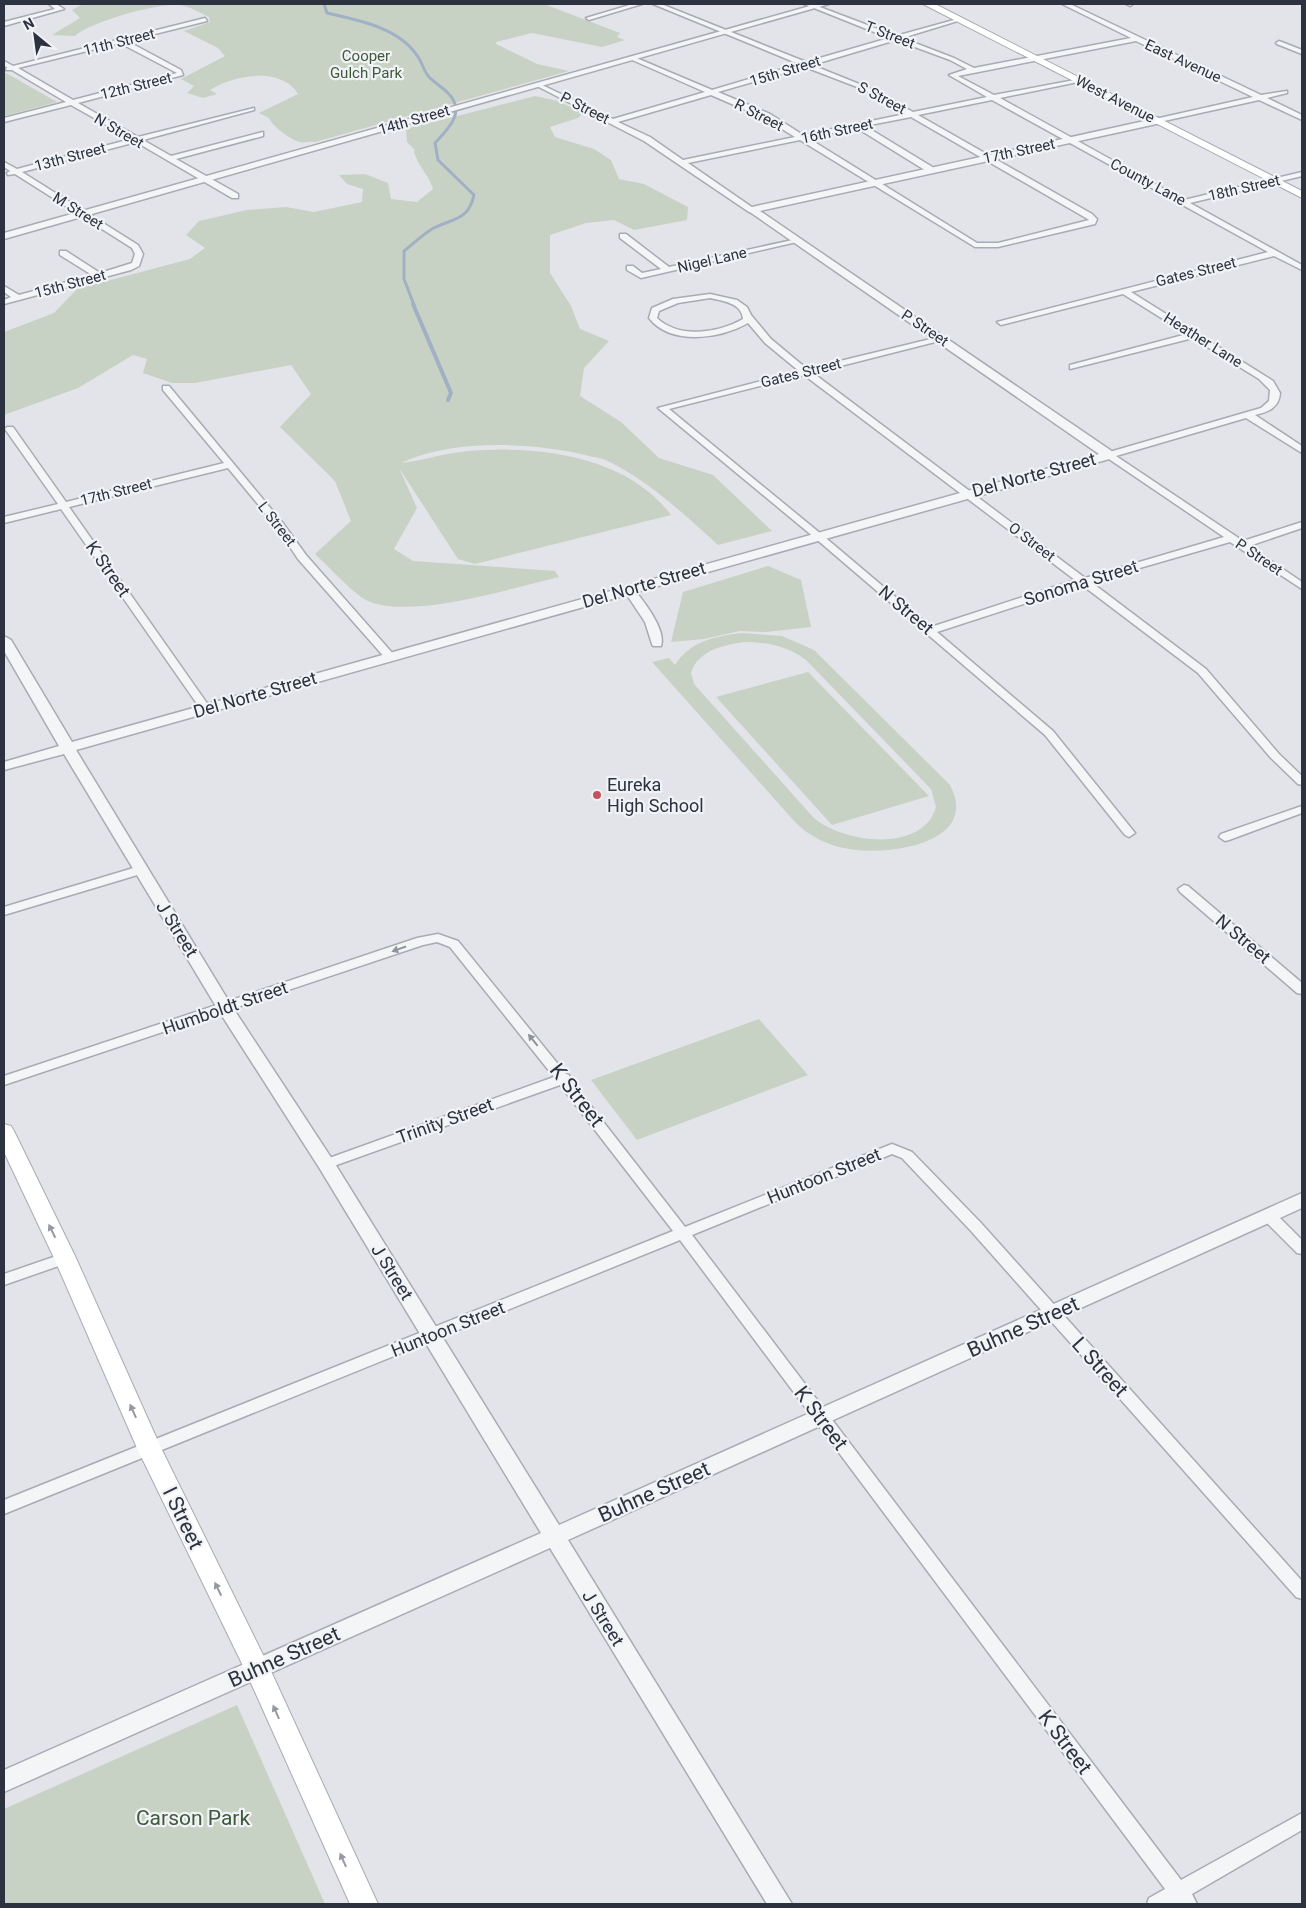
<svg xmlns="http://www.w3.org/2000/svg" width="1306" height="1908" font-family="Roboto,sans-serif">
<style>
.green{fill:#c7d2c4;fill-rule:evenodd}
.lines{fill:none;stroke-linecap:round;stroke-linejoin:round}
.stream-far1{stroke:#a1b0c5;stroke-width:3}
.stream{stroke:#a1b0c5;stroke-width:4}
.minor-casing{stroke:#a8abb3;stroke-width:3}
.tertiary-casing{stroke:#a8abb3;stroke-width:3}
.secondary-casing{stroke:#a8abb3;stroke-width:2}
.minor{fill:#f4f5f7;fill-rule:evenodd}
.tertiary{fill:#f4f5f7;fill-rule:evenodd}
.secondary{fill:#fff;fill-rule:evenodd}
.oneway{fill:#90949b}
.oneway2{fill:#96989f}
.poi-dot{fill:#bf555e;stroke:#f1f3f6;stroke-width:2}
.labels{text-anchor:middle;stroke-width:4.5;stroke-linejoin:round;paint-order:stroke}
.far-street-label{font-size:15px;fill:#2c323f;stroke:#f1f3f6}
.far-park-label{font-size:15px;fill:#3e593b;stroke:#f1f3f6}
.street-label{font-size:18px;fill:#2c323f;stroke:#f1f3f6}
.poi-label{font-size:18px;fill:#2c323f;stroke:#f1f3f6;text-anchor:start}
.near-street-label{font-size:21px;fill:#2c323f;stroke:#f1f3f6}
.near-park-label{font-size:21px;fill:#3e593b;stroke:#f1f3f6}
</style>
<rect width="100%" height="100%" fill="#e2e4e9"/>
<g class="green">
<path d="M83,4H544L620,33L617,37L625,40L602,47L532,33L496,42V44L537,64L569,71L315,142C310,140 305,144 300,142C291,140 273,127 269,118L259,113L298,94C281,66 233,75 210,90L217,94L203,98L187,93L194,86L181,79L225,56L218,48L184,31L210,22L209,17C200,13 190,6 179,5C158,3 90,22 75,36L52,35L80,18L72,10Z"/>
<polygon points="4,73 6,73 57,102 4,116"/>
<path d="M535,96L558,101L583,113L578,118L550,127L555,137L594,149L611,160L619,179L644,184L688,207L687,220L634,230L614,220L586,223L550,235V273L571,306L580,329L609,341L584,368L580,396L621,422L659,458L713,475L772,531L718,545C684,514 651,483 610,462C603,458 593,457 585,455C532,442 451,439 401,463C421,461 441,454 461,452C532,444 626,454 671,515L475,564L458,559L399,468L417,508L394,549L413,561L555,571L559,577C512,588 408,621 366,600C355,595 326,564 315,554L351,521L335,481L280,427L311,394L291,365L195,383H172L143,373L147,359L133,355L78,388L4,415V332L54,313L77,289L190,259L205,248L186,235L199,221L247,210L286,207L314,212L362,202L363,189L347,184L339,175L365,174L388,183L391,199L417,202L433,189C429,175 418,166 414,152L415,150L407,142L406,129Z"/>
<polygon points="768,566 801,580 811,627 766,632 740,631 704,639 671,642 683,592"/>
<path d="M742,633L782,636L814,650L950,785C981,844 887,856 849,849C829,846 810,837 795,822L652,662L669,658L675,665C690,641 716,636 742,633ZM744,642C767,642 788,646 806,660L931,789L936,807C923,854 841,843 813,817L694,684L691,673C698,650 724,645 744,642Z"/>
<polygon points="808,672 929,796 832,825 716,697"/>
<polygon points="759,1019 808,1075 637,1140 591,1080"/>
<polygon points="237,1705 325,1904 4,1904 4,1809"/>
</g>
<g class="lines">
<path class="stream-far1" d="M324,4L327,13C357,20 397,27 416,54C422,61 423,70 429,77C435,83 442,87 447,92C467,111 449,128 435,143L438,160L474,195C468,222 452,218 432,229C422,235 413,244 404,251V279L414,305"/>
<polyline class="stream" points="413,304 451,393 448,400"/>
<defs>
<g id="minor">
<polygon points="49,4 56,4 64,9 4,26 4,22 55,9"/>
<polygon points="633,4 642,4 589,20 586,18"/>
<path d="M653,4H661L806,62L889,38L804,4H812L896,36L961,18V20L902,38L954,58L974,68L1131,38L1062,4H1070L1261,95L1287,91V93L1267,98L1302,115V120L1259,100L1155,123V119L1253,97L1136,41L958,76L994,95L1080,79V81L1078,82L1000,98L1184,200L1302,172V176L1190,203L1302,265V270L1274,256L1131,292L1273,381L1280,393C1279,408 1268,412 1255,415L1302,446V453L1246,418L1116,456L1243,541L1302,522V528L1249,546L1302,582V589L1230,542L1091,582L1206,669L1279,754L1302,776V785L1298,784L1271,758L1198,673L1082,585L937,632L1053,731L1135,833L1129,837L1125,835L1045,735L815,538L658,408L799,371L765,343L748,323C720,339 671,346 649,318L652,308L673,299L710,294L737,300L747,307L751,315L771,339L807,369L943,336V340L813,373L1085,578L1224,537L1106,457V453L1261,408L1269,401L1270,390L1259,379L1193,338L1070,369V365L1187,334L1123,294L1001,325L997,322L1268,252L992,100L918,115L1092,214L1097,219L1095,224L998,247H975L800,140L688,163L756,210L749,212L644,141L535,85L540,84L613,119L705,92L630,59V57H634L712,90L799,64ZM896,40L950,60L967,69L949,75L987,97L913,112L869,88L812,65ZM805,67L865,90L905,114L803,135L770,114L718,92ZM711,95L764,118L795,137L683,160L650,137L618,122ZM911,117L1086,218L1089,220L998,243H977L808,138L857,128L928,172H934V168L865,126ZM710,298C723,301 742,303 743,319C718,333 679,339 657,318L659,311L678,303ZM804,375L1075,580L931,627L821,534L669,409Z"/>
<polygon points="1126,4 1133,4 1130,6"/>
<path d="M205,18L207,21L127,41L181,70L183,75L78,103L138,137L254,108V110L143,140L171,156L263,132V136L176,159L238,194V198H232L136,142L22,172L138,245L143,254L139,266L131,270L4,304V300L11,297L4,292V286L19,295L92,275L60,255V251H66L100,273L132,263L135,254L132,248L15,174L8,175L7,173L10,171L4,167V162L17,169L131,139L71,105L4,122V118L66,102L12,70H6L7,67L4,66V61L13,66ZM120,43L177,73L73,100L18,68Z"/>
<polygon points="1279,41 1302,50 1302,54 1277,44 1276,43"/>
<polygon points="620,234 626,234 669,267 797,239 801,241 641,278 627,270 627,266 633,266 642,273 661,269 620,238"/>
<polygon points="163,386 169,386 282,522 306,555 394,655 394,659 386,659 298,559 276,526 228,468 69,507 211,709 206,712 202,711 61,509 4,523 4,517 58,504 5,429 7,427 13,427 66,502 224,463 163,390"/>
<path d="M628,586L632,587C642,599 667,630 661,646H653L652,644L645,622L623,589Z"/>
<polygon points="1302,806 1302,813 1229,840 1225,841 1219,837 1221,834"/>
<polygon points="140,866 146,870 144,873 4,915 4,907"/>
<polygon points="1184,885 1188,886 1302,983 1302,994 1297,993 1180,892 1178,889"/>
<polygon points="438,934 458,941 566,1074 569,1075 570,1079 685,1227 887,1146 892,1144 912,1152 981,1223 1302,1581 1302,1599 1296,1597 971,1231 902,1158 892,1154 692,1235 1181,1880 1302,1813 1302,1830 1192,1894 1197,1904 1147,1904 1149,1898 1165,1889 680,1240 4,1514 4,1500 673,1231 560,1085 331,1167 321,1167 319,1164 321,1161 554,1077 450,947 437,942 423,945 4,1085 4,1076 417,938"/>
<polygon points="1268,1210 1273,1211 1302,1240 1302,1254 1297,1253 1263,1219 1261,1215 1263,1211"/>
<polygon points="65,1253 70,1254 72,1258 70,1262 4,1285 4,1274"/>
</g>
<g id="tertiary">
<polygon points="817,4 829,4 4,239 4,233"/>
<polygon points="1158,118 1161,119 1161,123 760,211 1113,452 1115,455 1113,458 76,750 231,1005 332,1159 559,1525 1302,1193 1302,1208 568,1540 792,1904 767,1904 550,1548 4,1792 4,1770 541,1533 320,1169 217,1008 64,754 4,770 4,762 59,746 4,651 4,636 11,640 72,742 1099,454 747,210 752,207"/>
</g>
<g id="secondary">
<polygon points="923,4 935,4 1302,191 1302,198"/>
<polygon points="4,1124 11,1126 14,1131 76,1258 161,1448 270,1669 378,1904 350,1904 246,1672 137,1448 54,1258 4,1152"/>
</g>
</defs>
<use href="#minor" class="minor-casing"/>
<use href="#tertiary" class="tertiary-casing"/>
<use href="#secondary" class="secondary-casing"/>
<use href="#minor" class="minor"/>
<use href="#tertiary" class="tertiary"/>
<use href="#secondary" class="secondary"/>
</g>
<defs><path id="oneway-solid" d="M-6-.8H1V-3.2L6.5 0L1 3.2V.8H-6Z" transform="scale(1.25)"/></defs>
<g class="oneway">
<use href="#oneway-solid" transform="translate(399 949) rotate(161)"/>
<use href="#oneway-solid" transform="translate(533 1040) rotate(-129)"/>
</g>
<g class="oneway2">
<use href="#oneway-solid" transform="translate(52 1231) rotate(-116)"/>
<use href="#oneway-solid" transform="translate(133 1411) rotate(-114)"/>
<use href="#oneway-solid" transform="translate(218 1589) rotate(-116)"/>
<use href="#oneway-solid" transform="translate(276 1712) rotate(-114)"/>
<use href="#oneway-solid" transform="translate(343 1860) rotate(-114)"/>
</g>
<circle class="poi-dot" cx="597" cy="795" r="5"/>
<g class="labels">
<g class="far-street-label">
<text transform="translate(890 35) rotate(21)" y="5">T Street</text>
<text transform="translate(119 42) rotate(-14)" y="5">11th Street</text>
<text transform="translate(1183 61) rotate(25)" y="5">East Avenue</text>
<text transform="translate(785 71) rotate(-17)" y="5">15th Street</text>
<text transform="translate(136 86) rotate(-14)" y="5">12th Street</text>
<text transform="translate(882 98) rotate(28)" y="5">S Street</text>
<text transform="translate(1115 99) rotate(27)" y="5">West Avenue</text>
<text transform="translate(585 108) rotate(27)" y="5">P Street</text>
<text transform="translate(759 115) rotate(27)" y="5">R Street</text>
<text transform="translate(414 120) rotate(-16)" y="5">14th Street</text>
<text transform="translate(119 131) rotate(30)" y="5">N Street</text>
<text transform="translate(837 131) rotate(-12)" y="5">16th Street</text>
<text transform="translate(1019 151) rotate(-12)" y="5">17th Street</text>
<text transform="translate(70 157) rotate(-15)" y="5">13th Street</text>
<text transform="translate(1148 182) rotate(28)" y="5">County Lane</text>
<text transform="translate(1244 188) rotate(-13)" y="5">18th Street</text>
<text transform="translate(78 211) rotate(32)" y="5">M Street</text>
<text transform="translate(712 260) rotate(-13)" y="5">Nigel Lane</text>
<text transform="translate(1196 272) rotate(-14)" y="5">Gates Street</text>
<text transform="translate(70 284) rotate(-15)" y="5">15th Street</text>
<text transform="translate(925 328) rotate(34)" y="5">P Street</text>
<text transform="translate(1203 340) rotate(32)" y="5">Heather Lane</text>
<text transform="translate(801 373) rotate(-14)" y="5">Gates Street</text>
<text transform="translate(116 492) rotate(-14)" y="5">17th Street</text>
<text transform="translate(277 524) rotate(52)" y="5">L Street</text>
<text transform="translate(1032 542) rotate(37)" y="5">O Street</text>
<text transform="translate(1259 557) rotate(34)" y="5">P Street</text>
</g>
<g class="far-park-label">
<text x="366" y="61">Cooper<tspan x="366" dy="17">Gulch Park</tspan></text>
</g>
<g class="street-label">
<text transform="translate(1034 475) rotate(-15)" y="6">Del Norte Street</text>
<text transform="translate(108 569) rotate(55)" y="6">K Street</text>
<text transform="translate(1081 583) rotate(-17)" y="6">Sonoma Street</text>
<text transform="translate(644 585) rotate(-16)" y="6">Del Norte Street</text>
<text transform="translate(906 610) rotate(40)" y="6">N Street</text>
<text transform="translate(255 695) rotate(-16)" y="6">Del Norte Street</text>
<text transform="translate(177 929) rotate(58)" y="6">J Street</text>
<text transform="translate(1243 939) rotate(40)" y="6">N Street</text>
<text transform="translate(225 1008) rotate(-19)" y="6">Humboldt Street</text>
<text transform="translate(445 1121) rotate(-20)" y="6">Trinity Street</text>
<text transform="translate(824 1176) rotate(-22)" y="6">Huntoon Street</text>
<text transform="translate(392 1272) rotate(58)" y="6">J Street</text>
<text transform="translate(448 1329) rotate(-22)" y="6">Huntoon Street</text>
<text transform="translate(603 1618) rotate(58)" y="6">J Street</text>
</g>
<g class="poi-label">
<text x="607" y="791">Eureka<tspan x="607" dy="21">High School</tspan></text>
</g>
<g class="near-street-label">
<text transform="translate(577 1095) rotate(52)" y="7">K Street</text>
<text transform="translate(1023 1327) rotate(-24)" y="7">Buhne Street</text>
<text transform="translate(1100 1367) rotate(48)" y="7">L Street</text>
<text transform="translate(821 1418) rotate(53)" y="7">K Street</text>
<text transform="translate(654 1492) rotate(-24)" y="7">Buhne Street</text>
<text transform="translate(183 1518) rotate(64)" y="7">I Street</text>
<text transform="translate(284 1657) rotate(-24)" y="7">Buhne Street</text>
<text transform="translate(1065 1742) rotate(53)" y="7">K Street</text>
</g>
<g class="near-park-label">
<text x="193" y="1825">Carson Park</text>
</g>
</g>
<rect width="1306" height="1908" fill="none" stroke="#2c323f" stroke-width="10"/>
<g transform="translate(35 35) rotate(331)" stroke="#f1f3f6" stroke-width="4" paint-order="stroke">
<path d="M0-4L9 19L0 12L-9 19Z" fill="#2c323f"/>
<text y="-8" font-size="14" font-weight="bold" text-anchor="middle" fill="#2c323f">N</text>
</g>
</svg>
